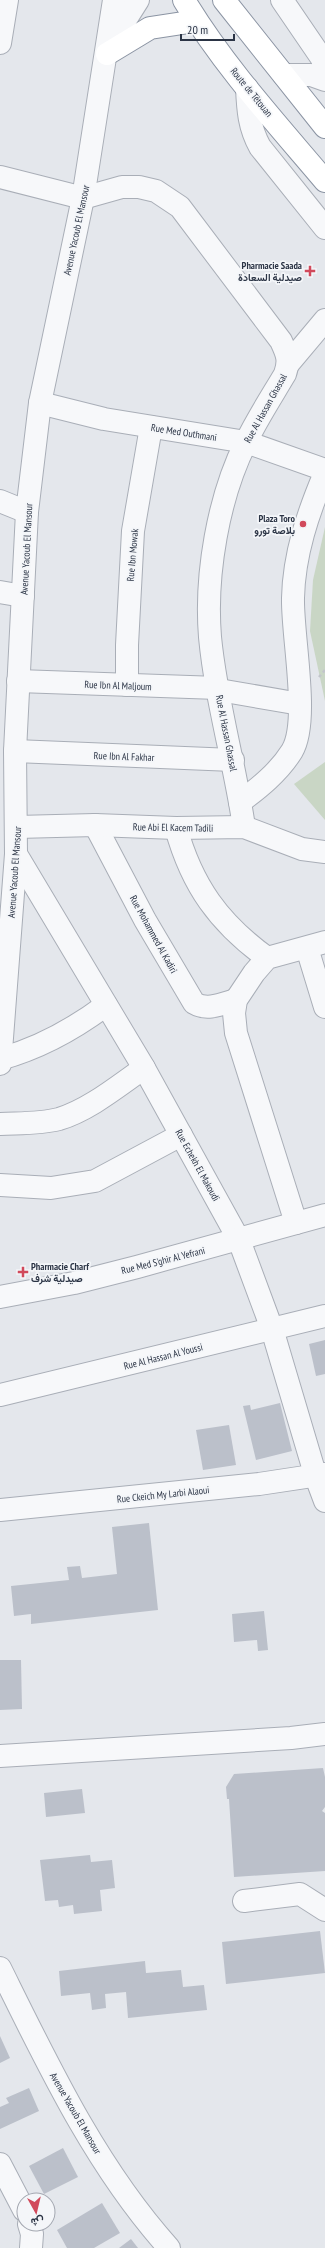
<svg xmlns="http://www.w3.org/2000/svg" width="325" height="2248" font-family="'PT Sans Narrow',Vazirmatn,sans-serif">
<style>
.green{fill:#c9d6c5}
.building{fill:#bbc0ca}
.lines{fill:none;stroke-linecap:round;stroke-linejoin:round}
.minor-casing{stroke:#a9aeb7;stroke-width:24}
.highway-casing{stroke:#8b94a3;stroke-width:24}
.path{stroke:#c2c5cb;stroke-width:2.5;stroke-dasharray:3 3;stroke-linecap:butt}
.minor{stroke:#f7f8fa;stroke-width:22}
.highway{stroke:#fff;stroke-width:22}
.poi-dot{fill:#d1495b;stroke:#f4f6f9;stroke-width:1.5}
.labels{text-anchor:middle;stroke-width:3.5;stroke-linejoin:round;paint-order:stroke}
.street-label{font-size:10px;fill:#2b3445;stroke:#f4f6f9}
.poi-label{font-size:10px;font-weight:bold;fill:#2b3445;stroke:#f4f6f9;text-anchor:end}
</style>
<rect width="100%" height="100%" fill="#e4e7ec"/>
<g class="green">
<polygon points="325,527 325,701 310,631 313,580"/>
<polygon points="325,762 325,820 294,784"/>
</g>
<g class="building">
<polygon points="325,1340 325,1374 316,1376 309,1344"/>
<polygon points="280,1403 292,1451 256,1460 243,1406 250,1405 251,1410"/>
<polygon points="229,1425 236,1465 203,1470 196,1430"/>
<polygon points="149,1523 158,1610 31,1624 31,1614 14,1616 11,1586 69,1580 67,1567 80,1566 82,1578 117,1574 112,1527"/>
<polygon points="264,1611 268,1650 258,1651 257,1640 234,1642 232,1614"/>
<polygon points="0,1660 21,1660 22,1709 0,1710"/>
<polygon points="323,1768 325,1777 325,1807 322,1811 325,1813 325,1871 234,1877 229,1799 227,1799 226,1787 234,1774"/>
<polygon points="82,1789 85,1813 46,1817 44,1793"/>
<polygon points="90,1855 91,1862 112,1860 115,1888 100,1890 102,1911 74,1914 73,1905 59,1907 58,1900 45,1901 40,1860"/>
<polygon points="320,1931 325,1973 226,1984 222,1942"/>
<polygon points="145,1961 146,1973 181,1970 183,1987 204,1985 207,2010 128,2018 126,1992 105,1994 106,2008 92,2010 90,1993 61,1996 59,1971"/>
<polygon points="0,2036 10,2058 0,2063"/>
<polygon points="29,2088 39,2111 0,2129 0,2107 9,2103 6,2098"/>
<polygon points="63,2148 78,2177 44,2194 29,2166"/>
<polygon points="102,2203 120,2233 94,2248 67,2248 57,2230"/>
<polygon points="131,2239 138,2248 119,2248"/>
</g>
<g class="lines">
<defs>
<g id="minor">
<polyline points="282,0 323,60 323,78"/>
<polyline points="109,40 126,19 138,0"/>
<polyline points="0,43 7,0"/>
<polyline points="284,75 311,75 325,80"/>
<path d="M247,88C248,110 249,127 260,147L325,228"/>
<path d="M0,177L83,198L122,187H139L156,191L180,207L281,341C287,354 290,360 285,374C272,396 257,419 246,442C218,498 205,575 210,637C216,701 235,764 244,827"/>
<polyline points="289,363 325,320"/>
<polyline points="40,403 104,419 246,442 325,470"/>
<polyline points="0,501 27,512"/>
<polyline points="0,592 23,596"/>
<polyline points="18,681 218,688"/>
<polyline points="127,685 127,645 133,531 151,427"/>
<polyline points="219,690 300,704"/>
<polyline points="15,751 233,760"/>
<path d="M240,802C259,788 279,772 292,751C310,721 292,636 293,598C294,554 308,513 325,473"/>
<path d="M95,825L145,920L194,1003C207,1011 222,1004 236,1000"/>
<polyline points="17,827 95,825 176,828 244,827 302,849 325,852"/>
<path d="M176,828C192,886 219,923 267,958"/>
<polyline points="16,854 144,1068 239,1240 272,1329 316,1477 325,1501"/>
<polyline points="307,948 325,1007"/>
<path d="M0,1059C40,1048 74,1029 106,1005"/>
<polyline points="0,1064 16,854 15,751 27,512 40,403 83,198 114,0"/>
<path d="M0,1124C19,1123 40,1124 59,1119C89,1110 118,1086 144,1068"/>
<polyline points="0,1185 51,1188 95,1181 181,1135"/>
<polyline points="296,1223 236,1033 234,1013 236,1000 254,973 267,958 325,942"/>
<polyline points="0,1297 74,1283 137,1267 325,1215"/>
<polyline points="0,1395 325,1316"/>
<polyline points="0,1510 259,1484 325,1474"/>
<polyline points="0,1756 291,1738 325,1734"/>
<polyline points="244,1901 300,1894 325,1910"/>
<path d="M0,1968C48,2065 96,2167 169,2248"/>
<polyline points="0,2164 24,2210"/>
<polyline points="29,2224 32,2234 31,2248"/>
</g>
<g id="highway">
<path d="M184,0C223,65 276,123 325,181"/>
<polyline points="224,0 325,127"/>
<polyline points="107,54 150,28 196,21"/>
</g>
</defs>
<use href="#minor" class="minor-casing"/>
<use href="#highway" class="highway-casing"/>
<polyline class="path" points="319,677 325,670"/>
<use href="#minor" class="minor"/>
<use href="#highway" class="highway"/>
</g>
<g class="poi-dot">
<path d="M308 265h4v4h4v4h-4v4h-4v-4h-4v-4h4z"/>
<circle cx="303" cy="524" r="4"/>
<path d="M21 1266h4v4h4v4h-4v4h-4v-4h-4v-4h4z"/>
</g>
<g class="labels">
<g class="street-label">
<text transform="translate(252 92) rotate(51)" y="4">Route de Tétouan</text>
<text transform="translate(76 230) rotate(-78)" y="4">Avenue Yacoub El Mansour</text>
<text transform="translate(265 408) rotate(-61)" y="4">Rue Al Hassan Ghassal</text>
<text transform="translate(184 432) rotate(9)" y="4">Rue Med Outhmani</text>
<text transform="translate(26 549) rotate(-87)" y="4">Avenue Yacoub El Mansour</text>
<text transform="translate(132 555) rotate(-85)" y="4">Rue Ibn Mowak</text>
<text transform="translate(118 685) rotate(2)" y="4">Rue Ibn Al Maljoum</text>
<text transform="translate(227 733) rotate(79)" y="4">Rue Al Hassan Ghassal</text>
<text transform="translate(124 756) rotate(2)" y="4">Rue Ibn Al Fakhar</text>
<text transform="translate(173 827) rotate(1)" y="4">Rue Abi El Kacem Tadili</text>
<text transform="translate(14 872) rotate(-86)" y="4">Avenue Yacoub El Mansour</text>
<text transform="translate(154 934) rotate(61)" y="4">Rue Mohammed Al Kadiri</text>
<text transform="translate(198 1165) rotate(61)" y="4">Rue Echekh El Makoudi</text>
<text transform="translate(163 1260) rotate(-14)" y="4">Rue Med S'ghir Al Yefrani</text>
<text transform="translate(163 1356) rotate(-14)" y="4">Rue Al Hassan Al Youssi</text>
<text transform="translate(163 1494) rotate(-6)" y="4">Rue Ckeich My Larbi Alaoui</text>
<text transform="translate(76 2113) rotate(60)" y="4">Avenue Yacoub El Mansour</text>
</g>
<g class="poi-label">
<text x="302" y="269">Pharmacie Saada<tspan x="302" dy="12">صيدلية السعادة</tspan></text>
<text x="295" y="522">Plaza Toro<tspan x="295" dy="12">بلاصة تورو</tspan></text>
<text x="31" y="1270" text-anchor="start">Pharmacie Charf<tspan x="31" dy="12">صيدلية شرف</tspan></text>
</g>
</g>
<g transform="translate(36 2212) rotate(172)"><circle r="19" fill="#f4f6f9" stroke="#a4a8b1"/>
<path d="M0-3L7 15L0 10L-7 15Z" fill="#d1495b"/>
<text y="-6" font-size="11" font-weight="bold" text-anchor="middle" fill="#2b3445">ش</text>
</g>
<path d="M181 34v6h53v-6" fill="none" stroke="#2b3445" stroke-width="2"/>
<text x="187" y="34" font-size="12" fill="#2b3445" stroke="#f4f6f9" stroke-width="3" paint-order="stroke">20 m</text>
</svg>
